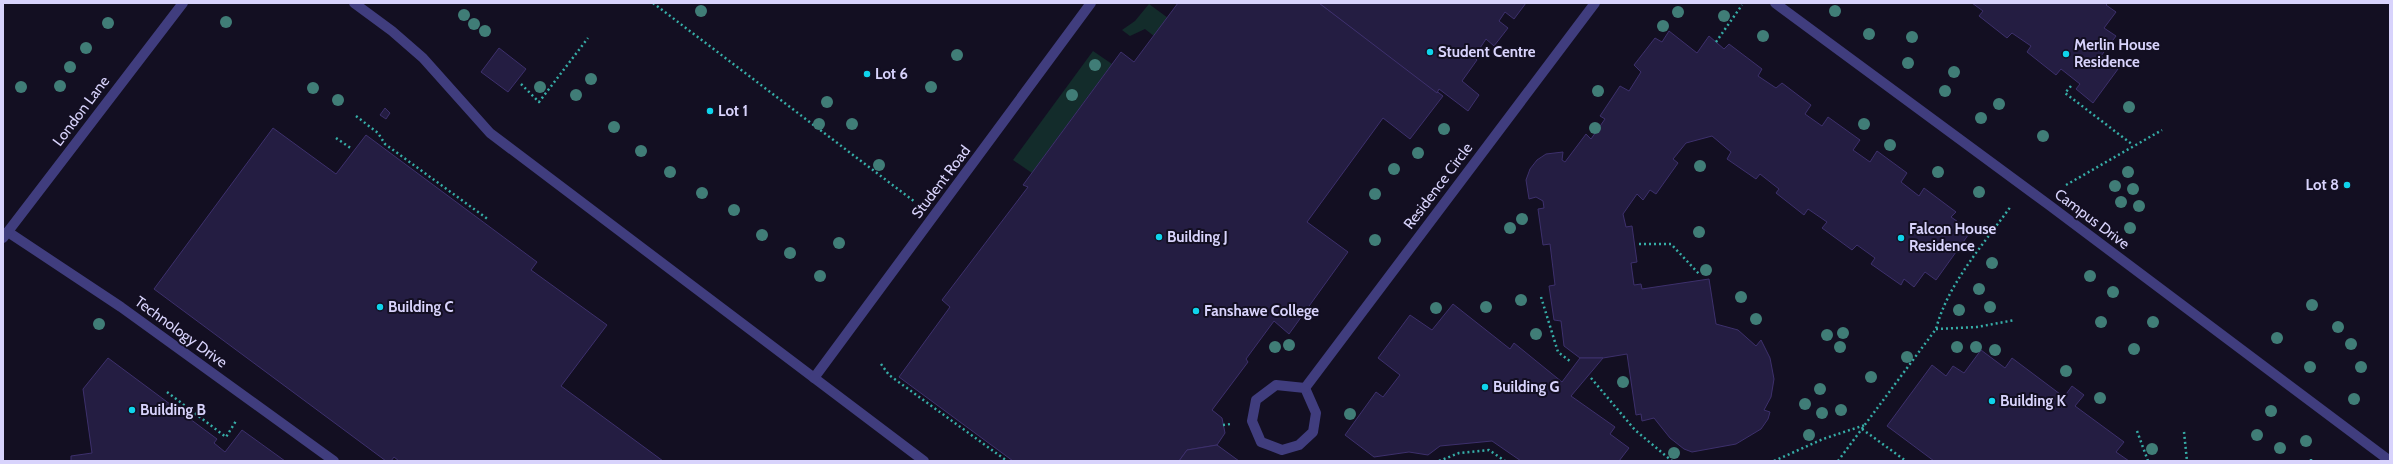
<svg xmlns="http://www.w3.org/2000/svg" width="2393" height="464" font-family="Cabin,sans-serif">
<style>
.green{fill:#132c2b}
.building{fill:#241d42;stroke:#3d306c}
.lines{fill:none;stroke-linecap:round;stroke-linejoin:round}
.path{stroke:#36ada7;stroke-width:2.5;stroke-dasharray:2 3;stroke-linecap:butt}
.minor{stroke:#403d7e;stroke-width:10}
.tree{fill:#407d77}
.poi-dot{fill:#0fd4ec;stroke:#130f22;stroke-width:1.5}
.labels{text-anchor:middle;stroke-width:4;stroke-linejoin:round;paint-order:stroke}
.poi-label{font-size:15px;font-weight:bold;fill:#d8d3fc;stroke:#130f22;text-anchor:start}
.street-label{font-size:15px;fill:#d8d3fc;stroke:#130f22}
</style>
<rect width="100%" height="100%" fill="#130f22"/>
<g class="green">
<polygon points="1149,4 1168,18 1154,36 1145,29 1130,36 1122,30 1135,21"/>
<polygon points="1093,51 1112,64 1032,173 1013,160"/>
</g>
<g class="building">
<polygon points="1178,3 1319,3 1443,96 1410,139 1383,118 1307,222 1348,252 1289,334 1274,321 1246,359 1248,362 1212,410 1222,418 1225,433 1217,445 1187,450 1179,461 1013,461 899,377 950,307 942,300 1028,187 1023,185 1121,52 1134,62"/>
<polygon points="1319,3 1526,3 1514,19 1505,12 1499,21 1508,28 1494,46 1486,39 1474,57 1477,60 1462,81 1479,95 1468,111 1439,89 1437,93"/>
<polygon points="1972,3 2108,3 2106,5 2116,12 2104,28 2116,36 2101,56 2118,69 2093,103 2076,89 2080,84 2061,69 2056,75 2027,52 2031,46 2012,33 2007,38 1979,16 1983,11"/>
<polygon points="1669,31 1697,53 1709,36 1724,49 1729,44 1762,69 1758,76 1776,88 1782,83 1811,105 1805,114 1822,126 1828,117 1860,140 1853,150 1870,162 1877,151 1907,173 1901,182 1919,196 1924,188 1956,212 1951,217 1971,231 1936,280 1925,272 1914,287 1904,279 1901,285 1871,264 1875,258 1857,245 1852,250 1822,228 1827,222 1808,209 1804,215 1776,193 1779,189 1760,174 1756,179 1727,159 1731,152 1712,136 1686,143 1673,159 1678,163 1656,194 1650,190 1643,200 1637,194 1623,214 1626,227 1632,226 1637,262 1631,263 1634,285 1641,284 1642,289 1709,279 1716,324 1738,330 1756,346 1761,340 1770,358 1774,379 1771,397 1764,410 1770,412 1768,419 1761,429 1736,444 1692,452 1684,449 1670,438 1654,418 1642,421 1641,414 1636,415 1627,354 1603,358 1580,358 1564,346 1561,321 1554,320 1549,286 1555,285 1550,244 1543,245 1538,209 1544,208 1543,201 1536,197 1529,199 1526,180 1530,169 1537,160 1546,154 1563,152 1562,160 1565,162 1586,134 1591,139 1605,119 1600,116 1620,86 1629,91 1641,72 1634,65 1655,38 1662,42"/>
<polygon points="499,48 526,69 508,92 481,72"/>
<polygon points="385,108 390,113 386,119 380,115"/>
<polygon points="273,128 336,174 366,135 537,262 531,270 607,325 561,386 663,461 399,461 394,457 391,461 386,461 154,289"/>
<polygon points="1453,304 1510,349 1514,343 1562,382 1580,358 1603,358 1571,396 1615,427 1610,434 1629,448 1619,461 1521,461 1492,441 1440,446 1428,455 1409,452 1374,457 1345,435 1376,392 1383,397 1400,375 1378,358 1410,315 1432,330"/>
<polygon points="1981,350 2005,368 2012,358 2064,397 2072,386 2084,395 2075,406 2124,442 2116,452 2129,461 1934,461 1887,426 1932,365 1946,376 1953,366 1964,373"/>
<polygon points="108,358 217,439 214,443 225,452 242,430 285,461 71,461 71,456 92,453 83,389"/>
<polygon points="1217,445 1239,461 1179,461 1187,450"/>
</g>
<g class="lines">
<g class="path">
<polyline points="653,3 915,202"/>
<polyline points="1716,42 1742,5"/>
<polyline points="521,84 539,102 588,38"/>
<polyline points="2071,86 2065,93 2133,145"/>
<polyline points="356,116 378,133 385,144 489,220"/>
<polyline points="336,138 352,149"/>
<polyline points="2066,185 2162,130"/>
<polyline points="1639,244 1671,244 1700,275"/>
<polyline points="1541,297 1558,352 1571,362"/>
<polyline points="1936,329 1977,327 2015,320"/>
<polyline points="881,364 889,375 1007,461"/>
<polyline points="1591,378 1635,430 1672,461"/>
<polyline points="167,392 226,437 236,421"/>
<polyline points="1223,425 1231,424"/>
<polyline points="1862,429 1906,461"/>
<polyline points="2137,431 2148,461"/>
<polyline points="2184,432 2187,461"/>
<polyline points="1439,461 1459,453 1489,450 1505,461"/>
<polyline points="1774,461 1823,439 1865,425"/>
<path d="M1838,461L1936,329C1948,283 1984,244 2011,206"/>
<polyline points="2311,461 2311,456"/>
</g>
<g class="minor">
<polyline points="354,3 392,31 423,58 490,133 924,461"/>
<polyline points="1775,3 2049,205 2390,461"/>
<polyline points="8,232 121,307 334,461"/>
<polyline points="3,238 183,3"/>
<polyline points="814,378 1091,3"/>
<polygon points="1276,385 1305,388 1316,413 1313,432 1299,445 1282,450 1261,442 1252,421 1256,400"/>
<polyline points="1305,388 1595,3"/>
</g>
</g>
<g class="tree">
<circle cx="701" cy="11" r="6"/>
<circle cx="1835" cy="11" r="6"/>
<circle cx="1678" cy="12" r="6"/>
<circle cx="464" cy="15" r="6"/>
<circle cx="1724" cy="16" r="6"/>
<circle cx="226" cy="22" r="6"/>
<circle cx="108" cy="23" r="6"/>
<circle cx="474" cy="24" r="6"/>
<circle cx="1663" cy="26" r="6"/>
<circle cx="485" cy="31" r="6"/>
<circle cx="1869" cy="34" r="6"/>
<circle cx="1763" cy="36" r="6"/>
<circle cx="1912" cy="37" r="6"/>
<circle cx="86" cy="48" r="6"/>
<circle cx="957" cy="55" r="6"/>
<circle cx="1908" cy="63" r="6"/>
<circle cx="1095" cy="65" r="6"/>
<circle cx="70" cy="67" r="6"/>
<circle cx="1954" cy="72" r="6"/>
<circle cx="591" cy="79" r="6"/>
<circle cx="60" cy="86" r="6"/>
<circle cx="21" cy="87" r="6"/>
<circle cx="540" cy="87" r="6"/>
<circle cx="931" cy="87" r="6"/>
<circle cx="313" cy="88" r="6"/>
<circle cx="1598" cy="91" r="6"/>
<circle cx="1945" cy="91" r="6"/>
<circle cx="576" cy="95" r="6"/>
<circle cx="1072" cy="95" r="6"/>
<circle cx="338" cy="100" r="6"/>
<circle cx="827" cy="102" r="6"/>
<circle cx="1999" cy="104" r="6"/>
<circle cx="2129" cy="107" r="6"/>
<circle cx="1981" cy="118" r="6"/>
<circle cx="819" cy="124" r="6"/>
<circle cx="852" cy="124" r="6"/>
<circle cx="1864" cy="124" r="6"/>
<circle cx="614" cy="127" r="6"/>
<circle cx="1595" cy="128" r="6"/>
<circle cx="1444" cy="129" r="6"/>
<circle cx="2043" cy="136" r="6"/>
<circle cx="1890" cy="145" r="6"/>
<circle cx="641" cy="151" r="6"/>
<circle cx="1418" cy="153" r="6"/>
<circle cx="879" cy="165" r="6"/>
<circle cx="1700" cy="166" r="6"/>
<circle cx="1394" cy="169" r="6"/>
<circle cx="670" cy="172" r="6"/>
<circle cx="1938" cy="172" r="6"/>
<circle cx="2128" cy="172" r="6"/>
<circle cx="2115" cy="186" r="6"/>
<circle cx="2133" cy="189" r="6"/>
<circle cx="1979" cy="192" r="6"/>
<circle cx="702" cy="193" r="6"/>
<circle cx="1375" cy="194" r="6"/>
<circle cx="2121" cy="202" r="6"/>
<circle cx="2139" cy="206" r="6"/>
<circle cx="734" cy="210" r="6"/>
<circle cx="1522" cy="219" r="6"/>
<circle cx="1510" cy="228" r="6"/>
<circle cx="2130" cy="228" r="6"/>
<circle cx="1699" cy="232" r="6"/>
<circle cx="762" cy="235" r="6"/>
<circle cx="1375" cy="240" r="6"/>
<circle cx="839" cy="243" r="6"/>
<circle cx="790" cy="253" r="6"/>
<circle cx="1992" cy="263" r="6"/>
<circle cx="1706" cy="270" r="6"/>
<circle cx="820" cy="276" r="6"/>
<circle cx="2090" cy="276" r="6"/>
<circle cx="1979" cy="289" r="6"/>
<circle cx="2113" cy="292" r="6"/>
<circle cx="1741" cy="297" r="6"/>
<circle cx="1521" cy="300" r="6"/>
<circle cx="2312" cy="305" r="6"/>
<circle cx="1486" cy="307" r="6"/>
<circle cx="1990" cy="307" r="6"/>
<circle cx="1436" cy="308" r="6"/>
<circle cx="1959" cy="310" r="6"/>
<circle cx="1756" cy="319" r="6"/>
<circle cx="2101" cy="322" r="6"/>
<circle cx="2153" cy="322" r="6"/>
<circle cx="99" cy="324" r="6"/>
<circle cx="2338" cy="327" r="6"/>
<circle cx="1843" cy="333" r="6"/>
<circle cx="1536" cy="334" r="6"/>
<circle cx="1827" cy="335" r="6"/>
<circle cx="2277" cy="338" r="6"/>
<circle cx="2351" cy="344" r="6"/>
<circle cx="1289" cy="345" r="6"/>
<circle cx="1275" cy="347" r="6"/>
<circle cx="1840" cy="347" r="6"/>
<circle cx="1957" cy="347" r="6"/>
<circle cx="1976" cy="347" r="6"/>
<circle cx="2134" cy="349" r="6"/>
<circle cx="1995" cy="350" r="6"/>
<circle cx="1907" cy="357" r="6"/>
<circle cx="2310" cy="367" r="6"/>
<circle cx="2361" cy="367" r="6"/>
<circle cx="2066" cy="371" r="6"/>
<circle cx="1871" cy="377" r="6"/>
<circle cx="1623" cy="382" r="6"/>
<circle cx="1820" cy="389" r="6"/>
<circle cx="2100" cy="398" r="6"/>
<circle cx="2354" cy="399" r="6"/>
<circle cx="1805" cy="404" r="6"/>
<circle cx="1841" cy="410" r="6"/>
<circle cx="2271" cy="411" r="6"/>
<circle cx="1822" cy="413" r="6"/>
<circle cx="1350" cy="414" r="6"/>
<circle cx="1809" cy="435" r="6"/>
<circle cx="2257" cy="435" r="6"/>
<circle cx="2306" cy="441" r="6"/>
<circle cx="2280" cy="448" r="6"/>
<circle cx="2152" cy="449" r="6"/>
<circle cx="1674" cy="453" r="6"/>
</g>
<g class="poi-dot">
<circle cx="1430" cy="52" r="4"/>
<circle cx="2066" cy="54" r="4"/>
<circle cx="867" cy="74" r="4"/>
<circle cx="710" cy="111" r="4"/>
<circle cx="2347" cy="185" r="4"/>
<circle cx="1159" cy="237" r="4"/>
<circle cx="1901" cy="238" r="4"/>
<circle cx="380" cy="307" r="4"/>
<circle cx="1196" cy="311" r="4"/>
<circle cx="1485" cy="387" r="4"/>
<circle cx="1992" cy="401" r="4"/>
<circle cx="132" cy="410" r="4"/>
</g>
<g class="labels">
<g class="poi-label">
<text x="2074" y="50">Merlin House<tspan x="2074" dy="17">Residence</tspan></text>
<text x="1438" y="57">Student Centre</text>
<text x="875" y="79">Lot 6</text>
<text x="718" y="116">Lot 1</text>
<text x="2339" y="190" text-anchor="end">Lot 8</text>
<text x="1909" y="234">Falcon House<tspan x="1909" dy="17">Residence</tspan></text>
<text x="1167" y="242">Building J</text>
<text x="388" y="312">Building C</text>
<text x="1204" y="316">Fanshawe College</text>
<text x="1493" y="392">Building G</text>
<text x="2000" y="406">Building K</text>
<text x="140" y="415">Building B</text>
</g>
<g class="street-label">
<text transform="translate(81 111) rotate(-53)" y="5">London Lane</text>
<text transform="translate(941 182) rotate(-53)" y="5">Student Road</text>
<text transform="translate(1438 186) rotate(-53)" y="5">Residence Circle</text>
<text transform="translate(2092 219) rotate(37)" y="5">Campus Drive</text>
<text transform="translate(181 332) rotate(36)" y="5">Technology Drive</text>
</g>
</g>
<rect width="2393" height="464" fill="none" stroke="#d8d3fc" stroke-width="8"/>
</svg>
